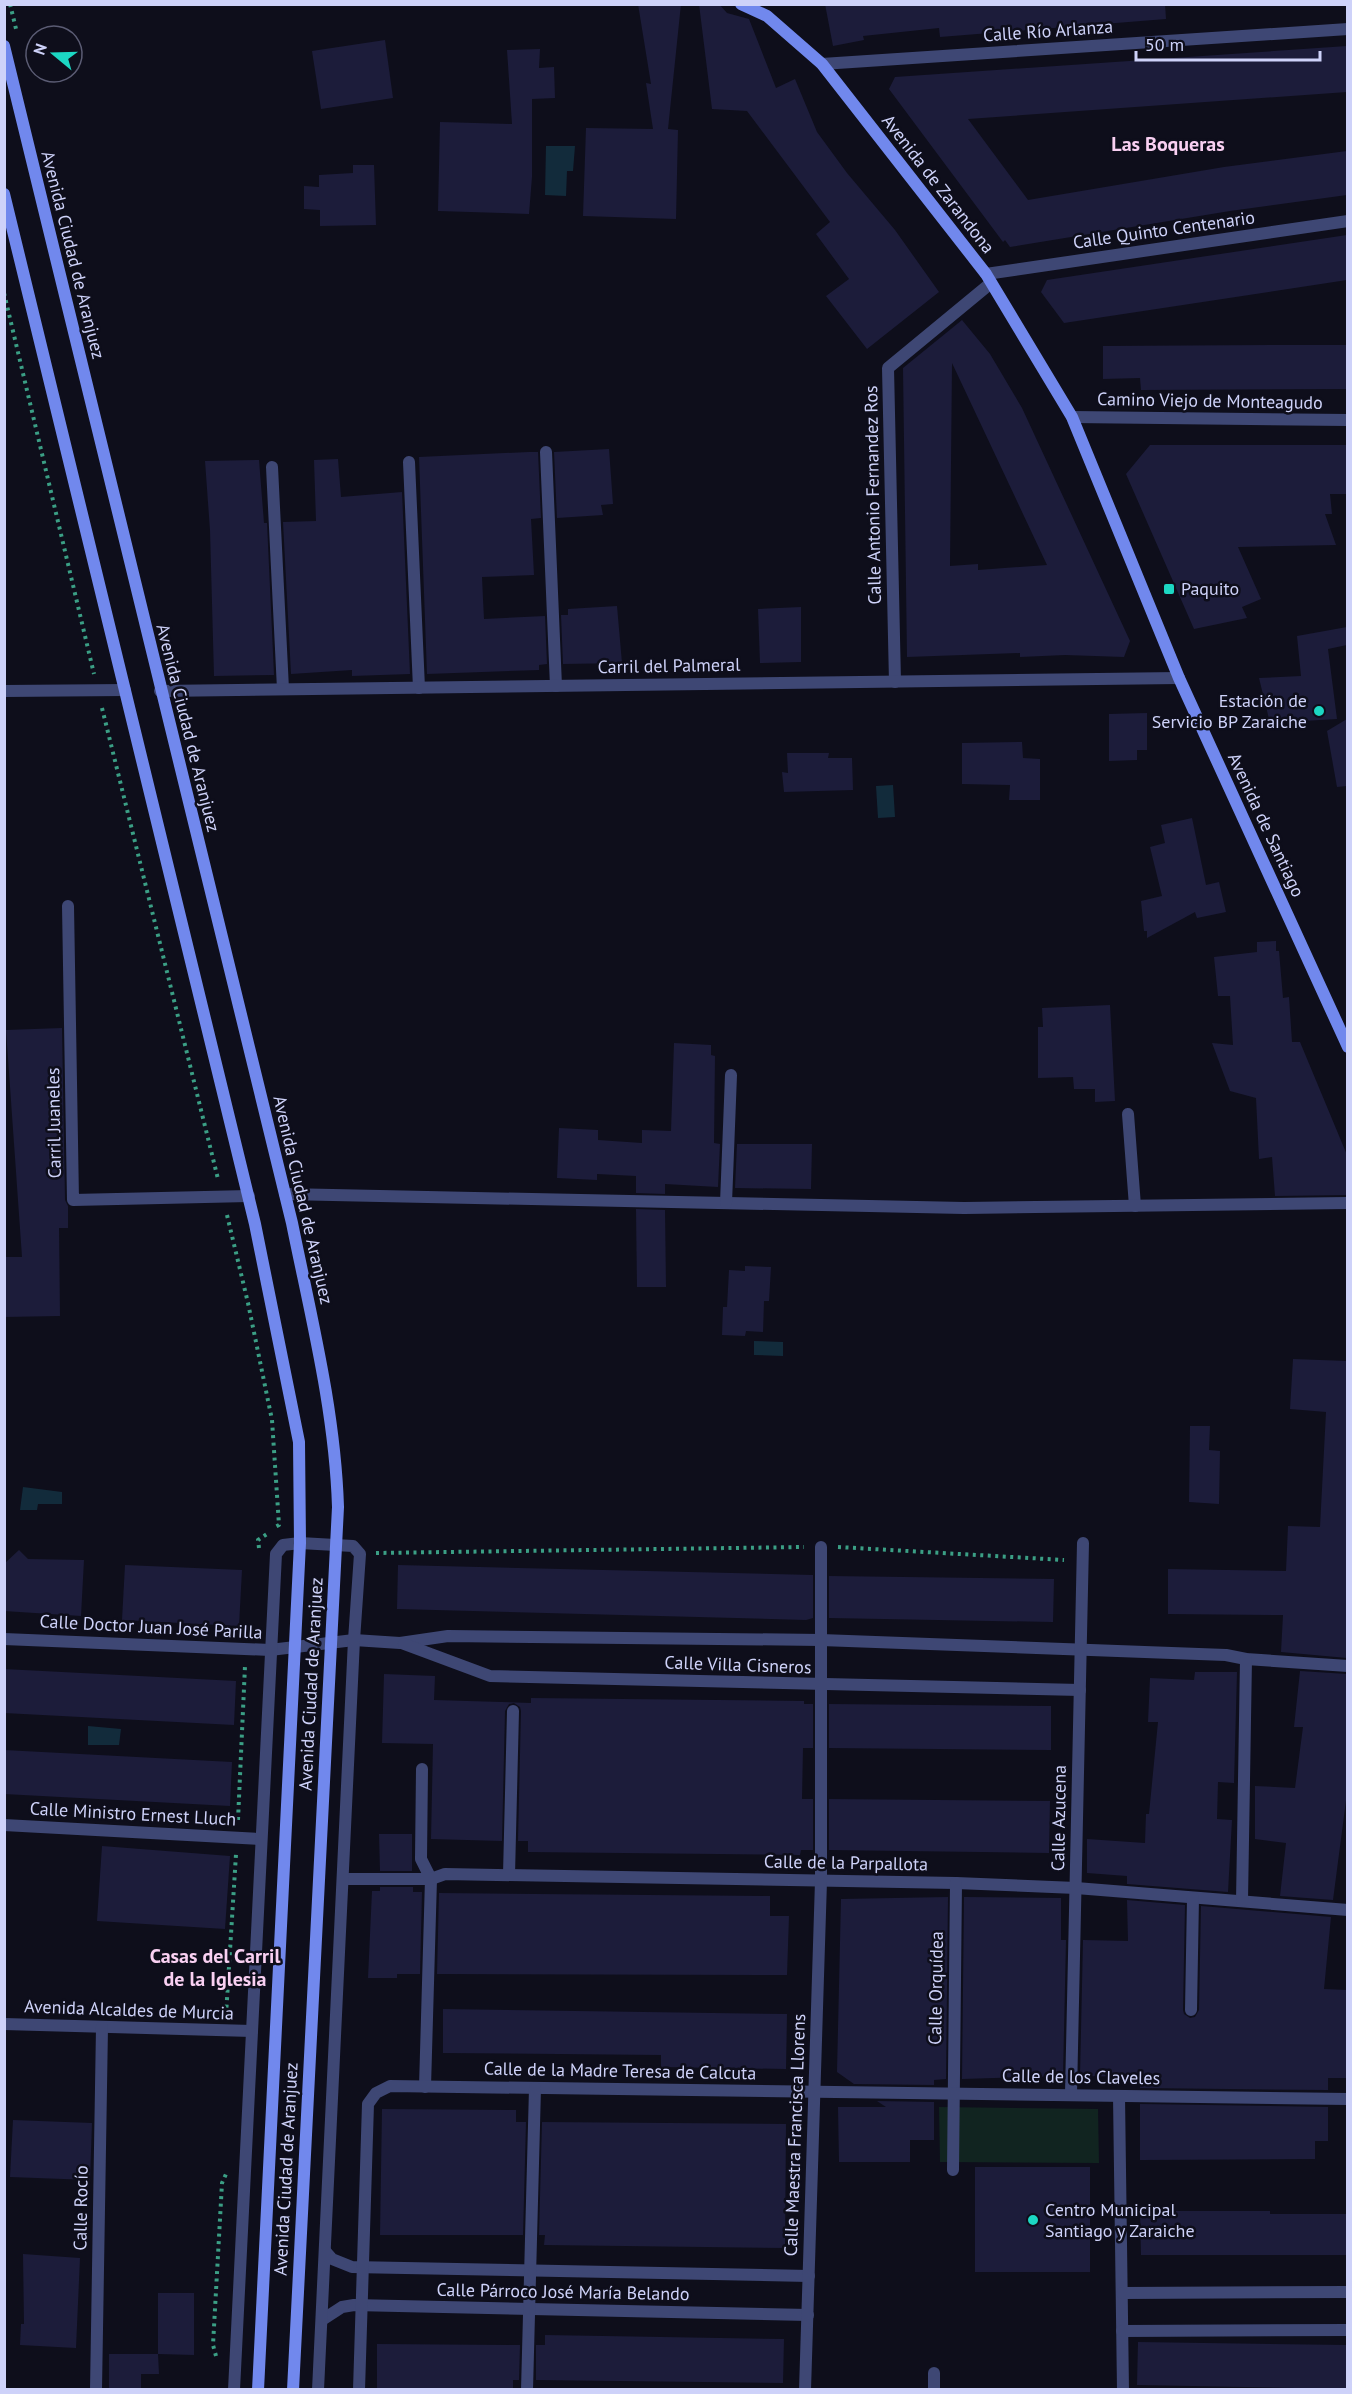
<svg xmlns="http://www.w3.org/2000/svg" width="1352" height="2394" font-family="'PT Sans',sans-serif">
<style>
.green{fill:#112420}
.water{fill:#122b3b}
.building{fill:#1c1c3a;fill-rule:evenodd}
.lines{fill:none;stroke-linecap:round;stroke-linejoin:round}
.path{stroke:#3b9f85;stroke-width:4;stroke-dasharray:3 4.5;stroke-linecap:butt}
.street{stroke:#3e4774;stroke-width:12}
.secondary{stroke:#7188ed;stroke-width:12}
.poi-dot{fill:#1cd7c3;stroke:#0e0e1b;stroke-width:2}
.labels{text-anchor:middle;stroke-width:5;stroke-linejoin:round;paint-order:stroke}
.street-label{font-size:18px;fill:#ced2f9;stroke:#0e0e1b}
.poi-label{font-size:18px;fill:#ced2f9;stroke:#0e0e1b;text-anchor:start}
.neighbourhood-label{font-size:20px;font-weight:bold;fill:#f9d0f2;stroke:#0e0e1b}
</style>
<rect width="100%" height="100%" fill="#0e0e1b"/>
<polygon class="green" points="939,2107 1098,2109 1099,2163 940,2162"/>
<g class="water">
<polygon points="546,146 575,146 573,171 567,171 566,196 545,195"/>
<polygon points="893,785 895,817 878,818 876,786"/>
<polygon points="754,1341 783,1342 783,1356 754,1355"/>
<polygon points="23,1487 62,1492 62,1504 38,1504 37,1510 20,1510"/>
<polygon points="88,1726 121,1729 119,1745 88,1745"/>
</g>
<g class="building">
<polygon points="638,4 681,4 668,129 678,130 676,219 583,216 586,128 653,129 646,83 651,84"/>
<polygon points="699,4 719,4 727,13 749,19 776,88 795,79 817,132 847,173 895,230 939,292 867,349 826,296 849,279 816,234 830,222 747,111 712,109"/>
<polygon points="825,4 1165,4 1166,19 940,37 939,28 863,36 864,40 833,46"/>
<polygon points="385,40 393,98 321,109 312,51"/>
<polygon points="1347,46 1347,92 968,119 1028,200 1224,167 1347,151 1347,195 1230,211 1010,247 1005,240 1003,242 889,89 895,77"/>
<polygon points="540,49 539,68 554,67 555,98 532,99 532,177 529,214 438,211 440,122 512,124 507,50"/>
<polygon points="353,165 374,165 376,225 320,226 320,210 304,209 304,186 319,187 319,175 353,173"/>
<polygon points="1347,235 1347,280 1064,323 1041,292 1047,280"/>
<path d="M962,320L990,354L1022,408L1130,641L1124,657L1065,655L1020,657V653L907,657L903,368ZM952,363L1047,565L978,570V564L950,566Z"/>
<polygon points="1291,345 1347,345 1347,389 1141,390 1140,378 1103,379 1103,346"/>
<polygon points="1150,445 1347,445 1347,494 1330,494 1332,514 1325,514 1336,545 1238,547 1261,599 1242,607 1247,618 1194,629 1126,474"/>
<polygon points="609,449 613,504 601,505 603,515 557,518 554,452"/>
<polygon points="529,452 538,452 541,518 531,519 534,575 482,577 483,599 484,619 545,616 547,664 539,665 539,670 427,674 419,457"/>
<polygon points="338,459 341,497 402,492 410,674 352,676 352,670 291,674 283,522 316,521 314,460"/>
<polygon points="259,460 264,523 267,523 274,675 214,676 210,530 205,461"/>
<polygon points="617,606 622,663 563,664 561,615 568,615 568,609"/>
<polygon points="801,607 801,662 760,663 758,609"/>
<polygon points="1347,627 1347,645 1328,649 1337,719 1270,723 1259,678 1301,676 1297,636"/>
<polygon points="1147,713 1147,750 1137,750 1137,760 1109,761 1109,714"/>
<polygon points="1347,719 1347,786 1337,787 1327,731"/>
<polygon points="1022,742 1023,758 1040,759 1040,800 1009,800 1010,785 962,784 962,743"/>
<polygon points="787,753 829,753 828,758 852,758 853,790 784,792 782,772 788,773"/>
<polygon points="1192,818 1206,885 1219,882 1226,912 1197,918 1195,912 1147,938 1147,931 1144,931 1141,901 1162,896 1150,847 1165,843 1161,825"/>
<polygon points="1276,941 1276,951 1279,951 1283,998 1289,997 1292,1042 1300,1042 1347,1155 1347,1195 1275,1196 1272,1157 1259,1159 1256,1098 1230,1091 1212,1043 1233,1045 1230,996 1218,996 1214,957 1257,952 1257,942"/>
<polygon points="1110,1005 1115,1101 1095,1102 1095,1089 1074,1089 1073,1077 1038,1078 1038,1027 1043,1027 1042,1008"/>
<polygon points="62,1028 65,1200 68,1206 68,1228 59,1228 60,1316 4,1317 4,1257 22,1257 6,1030"/>
<polygon points="674,1043 711,1045 711,1055 715,1056 714,1143 720,1144 718,1187 665,1184 665,1194 636,1193 636,1176 597,1174 597,1180 557,1178 559,1128 598,1130 598,1140 642,1143 642,1130 671,1131"/>
<polygon points="737,1144 812,1144 811,1189 735,1188"/>
<polygon points="636,1209 665,1210 666,1287 637,1287"/>
<polygon points="745,1266 771,1267 769,1301 764,1301 763,1332 746,1331 745,1336 722,1335 723,1307 727,1307 729,1270 745,1271"/>
<polygon points="1293,1359 1347,1361 1347,1658 1281,1652 1283,1615 1168,1614 1168,1569 1286,1571 1288,1526 1320,1527 1326,1412 1290,1409"/>
<polygon points="1190,1426 1210,1426 1209,1450 1220,1451 1219,1504 1189,1502"/>
<polygon points="19,1550 28,1559 84,1560 81,1616 4,1611 4,1564"/>
<polygon points="125,1565 242,1570 239,1626 122,1620"/>
<polygon points="398,1565 813,1575 813,1618 806,1620 397,1609"/>
<polygon points="829,1576 1054,1579 1053,1622 829,1618"/>
<polygon points="4,1669 236,1681 234,1725 4,1713"/>
<polygon points="1300,1671 1347,1674 1347,1793 1333,1900 1280,1896 1286,1843 1255,1839 1255,1786 1295,1788 1303,1727 1294,1727"/>
<polygon points="1195,1672 1237,1672 1234,1783 1218,1782 1217,1819 1232,1820 1228,1892 1127,1884 1127,1876 1087,1873 1087,1839 1145,1843 1146,1814 1149,1814 1158,1722 1148,1722 1150,1678 1194,1680"/>
<polygon points="384,1674 435,1676 434,1700 531,1703 531,1698 804,1701 804,1704 813,1704 813,1748 803,1748 802,1799 813,1799 813,1850 801,1850 800,1855 528,1852 528,1841 518,1841 521,1711 520,1707 514,1703 509,1704 505,1711 502,1841 431,1839 433,1744 382,1743"/>
<polygon points="829,1704 1051,1706 1051,1750 829,1748"/>
<polygon points="4,1750 232,1762 230,1806 4,1794"/>
<polygon points="829,1799 1050,1801 1049,1853 829,1850"/>
<polygon points="379,1834 412,1834 412,1871 380,1871"/>
<polygon points="102,1846 230,1856 225,1929 97,1921"/>
<polygon points="380,1887 413,1887 413,1892 422,1892 420,1974 397,1974 397,1978 368,1978 372,1891 380,1891"/>
<polygon points="439,1893 770,1896 770,1916 789,1916 787,1975 437,1974"/>
<polygon points="948,1897 946,2079 934,2080 934,2085 854,2084 837,2072 841,1899"/>
<polygon points="964,1897 1061,1898 1061,1940 1066,1940 1063,2076 962,2079"/>
<polygon points="1127,1900 1185,1905 1183,2010 1184,2014 1190,2018 1195,2017 1199,2010 1201,1906 1331,1917 1324,1989 1347,1990 1347,2078 1328,2078 1328,2090 1140,2088 1140,2077 1080,2076 1083,1940 1128,1941"/>
<polygon points="443,2009 787,2014 786,2069 661,2067 661,2055 443,2053"/>
<polygon points="877,2101 934,2102 934,2140 910,2140 910,2162 839,2162 838,2107 886,2107"/>
<polygon points="1140,2104 1328,2107 1328,2141 1315,2141 1315,2159 1140,2160"/>
<polygon points="382,2109 516,2110 516,2122 526,2122 523,2235 380,2235"/>
<polygon points="13,2120 92,2123 90,2180 10,2177"/>
<polygon points="542,2122 786,2124 785,2248 544,2245 545,2235 539,2235"/>
<rect x="975" y="2167" width="115" height="105"/>
<polygon points="1140,2211 1270,2211 1270,2214 1347,2214 1347,2255 1141,2255"/>
<polygon points="23,2254 80,2258 76,2348 20,2345 21,2324 24,2324"/>
<polygon points="158,2293 194,2293 194,2355 158,2354"/>
<polygon points="545,2335 784,2339 783,2383 536,2380 536,2345 545,2345"/>
<polygon points="1138,2342 1347,2345 1347,2389 1137,2385"/>
<polygon points="377,2344 520,2345 519,2380 513,2380 513,2390 377,2390"/>
<polygon points="109,2354 158,2354 159,2374 141,2374 141,2390 109,2390"/>
</g>
<g class="lines">
<g class="path">
<polyline points="10,4 17,33"/>
<polyline points="4,293 94,674"/>
<polyline points="102,708 218,1179"/>
<polyline points="227,1215 248,1303 272,1420 279,1525 275,1527"/>
<polyline points="838,1547 1064,1560"/>
<polyline points="259,1548 258,1540 267,1534"/>
<polyline points="376,1553 804,1547"/>
<polyline points="238,1820 245,1666"/>
<polyline points="226,2015 236,1854"/>
<polyline points="216,2356 213,2345 222,2183 226,2174"/>
</g>
<g class="street">
<polyline points="822,64 1348,29"/>
<polyline points="986,274 1348,221"/>
<polyline points="1072,417 1348,420"/>
<polyline points="546,452 556,686"/>
<polyline points="409,462 419,688"/>
<polyline points="272,467 283,689"/>
<polyline points="895,682 888,368 991,283"/>
<polyline points="4,691 125,690"/>
<polyline points="160,691 1179,678"/>
<polyline points="68,906 73,1200 249,1196"/>
<polyline points="1128,1114 1135,1206"/>
<polyline points="285,1194 964,1208 1348,1203"/>
<polyline points="726,1203 731,1075"/>
<polyline points="4,1639 270,1650 354,1640 400,1643 448,1636 821,1640 1226,1655 1246,1659 1348,1666"/>
<polyline points="404,1644 490,1676 1080,1690"/>
<polyline points="422,1769 421,1859 431,1879 425,2087"/>
<polyline points="4,1825 260,1839"/>
<polyline points="509,1875 513,1711"/>
<polyline points="344,1879 431,1879 445,1874 956,1883 1076,1888 1348,1910"/>
<polyline points="1242,1901 1246,1659"/>
<polyline points="1191,2010 1193,1898"/>
<polyline points="4,2024 252,2031"/>
<polyline points="1071,2094 1083,1543"/>
<polyline points="1119,2096 1123,2390"/>
<polyline points="953,2170 956,1883"/>
<polyline points="325,2251 332,2259 352,2267 809,2276"/>
<polyline points="1122,2293 1348,2292"/>
<polyline points="322,2320 342,2307 354,2305 808,2315"/>
<polyline points="1122,2331 1348,2330"/>
<polyline points="934,2373 934,2390"/>
<polyline points="96,2390 102,2027"/>
<polyline points="234,2390 276,1554 283,1545 300,1543 353,1546 360,1554 354,1640 318,2390"/>
<polyline points="359,2390 368,2104 376,2093 390,2086 1348,2099"/>
<polyline points="527,2390 535,2088"/>
<polyline points="805,2390 821,1881 821,1547"/>
</g>
<g class="secondary">
<polyline points="741,4 767,16 822,64 986,274 1072,417 1179,678 1348,1047"/>
<path d="M4,46L292,1223C311,1317 335,1411 338,1507L293,2390"/>
<polyline points="4,194 255,1224 299,1442 300,1543 258,2390"/>
</g>
</g>
<g class="poi-dot">
<rect x="1163" y="583" width="12" height="12" rx="3"/>
<circle cx="1319" cy="711" r="6"/>
<circle cx="1033" cy="2220" r="6"/>
</g>
<g class="labels">
<g class="street-label">
<text transform="translate(1048 31) rotate(-4)" y="6">Calle Río Arlanza</text>
<text transform="translate(938 184) rotate(52)" y="6">Avenida de Zarandona</text>
<text transform="translate(1164 230) rotate(-8)" y="6">Calle Quinto Centenario</text>
<text transform="translate(73 255) rotate(76)" y="6">Avenida Ciudad de Aranjuez</text>
<text transform="translate(1210 401) rotate(1)" y="6">Camino Viejo de Monteagudo</text>
<text transform="translate(873 495) rotate(-91)" y="6">Calle Antonio Fernandez Ros</text>
<text transform="translate(669 666) rotate(-1)" y="6">Carril del Palmeral</text>
<text transform="translate(188 728) rotate(76)" y="6">Avenida Ciudad de Aranjuez</text>
<text transform="translate(1266 825) rotate(65)" y="6">Avenida de Santiago</text>
<text transform="translate(54 1123) rotate(-91)" y="6">Carril Juaneles</text>
<text transform="translate(303 1200) rotate(77)" y="6">Avenida Ciudad de Aranjuez</text>
<text transform="translate(151 1627) rotate(3)" y="6">Calle Doctor Juan José Parilla</text>
<text transform="translate(738 1665) rotate(2)" y="6">Calle Villa Cisneros</text>
<text transform="translate(311 1684) rotate(-87)" y="6">Avenida Ciudad de Aranjuez</text>
<text transform="translate(133 1814) rotate(3)" y="6">Calle Ministro Ernest Lluch</text>
<text transform="translate(1059 1818) rotate(-89)" y="6">Calle Azucena</text>
<text transform="translate(846 1863) rotate(1)" y="6">Calle de la Parpallota</text>
<text transform="translate(936 1988) rotate(-89)" y="6">Calle Orquídea</text>
<text transform="translate(129 2010) rotate(2)" y="6">Avenida Alcaldes de Murcia</text>
<text transform="translate(620 2071) rotate(1)" y="6">Calle de la Madre Teresa de Calcuta</text>
<text transform="translate(1081 2077) rotate(1)" y="6">Calle de los Claveles</text>
<text transform="translate(795 2135) rotate(-88)" y="6">Calle Maestra Francisca Llorens</text>
<text transform="translate(286 2169) rotate(-87)" y="6">Avenida Ciudad de Aranjuez</text>
<text transform="translate(81 2208) rotate(-89)" y="6">Calle Rocío</text>
<text transform="translate(563 2292) rotate(1)" y="6">Calle Párroco José María Belando</text>
</g>
<g class="poi-label">
<text x="1181" y="595">Paquito</text>
<text x="1307" y="707" text-anchor="end">Estación de<tspan x="1307" dy="21">Servicio BP Zaraiche</tspan></text>
<text x="1045" y="2216">Centro Municipal<tspan x="1045" dy="21">Santiago y Zaraiche</tspan></text>
</g>
<g class="neighbourhood-label">
<text x="1168" y="151">Las Boqueras</text>
<text x="215" y="1963">Casas del Carril<tspan x="215" dy="23">de la Iglesia</tspan></text>
</g>
</g>
<rect width="1352" height="2394" fill="none" stroke="#ced2f9" stroke-width="12"/>
<g transform="translate(54 54) rotate(289)"><circle r="28" fill="#0e0e1b" stroke="#5b5c74" stroke-width="1.5"/>
<path d="M0-4.5L10 22L0 15L-10 22Z" fill="#1cd7c3"/>
<text y="-9" font-size="16" font-weight="bold" text-anchor="middle" fill="#ced2f9">N</text>
</g>
<path d="M1136 51v9h184v-9" fill="none" stroke="#ced2f9" stroke-width="3"/>
<text x="1145" y="51" font-size="18" fill="#ced2f9" stroke="#0e0e1b" stroke-width="4.5" paint-order="stroke">50 m</text>
</svg>
